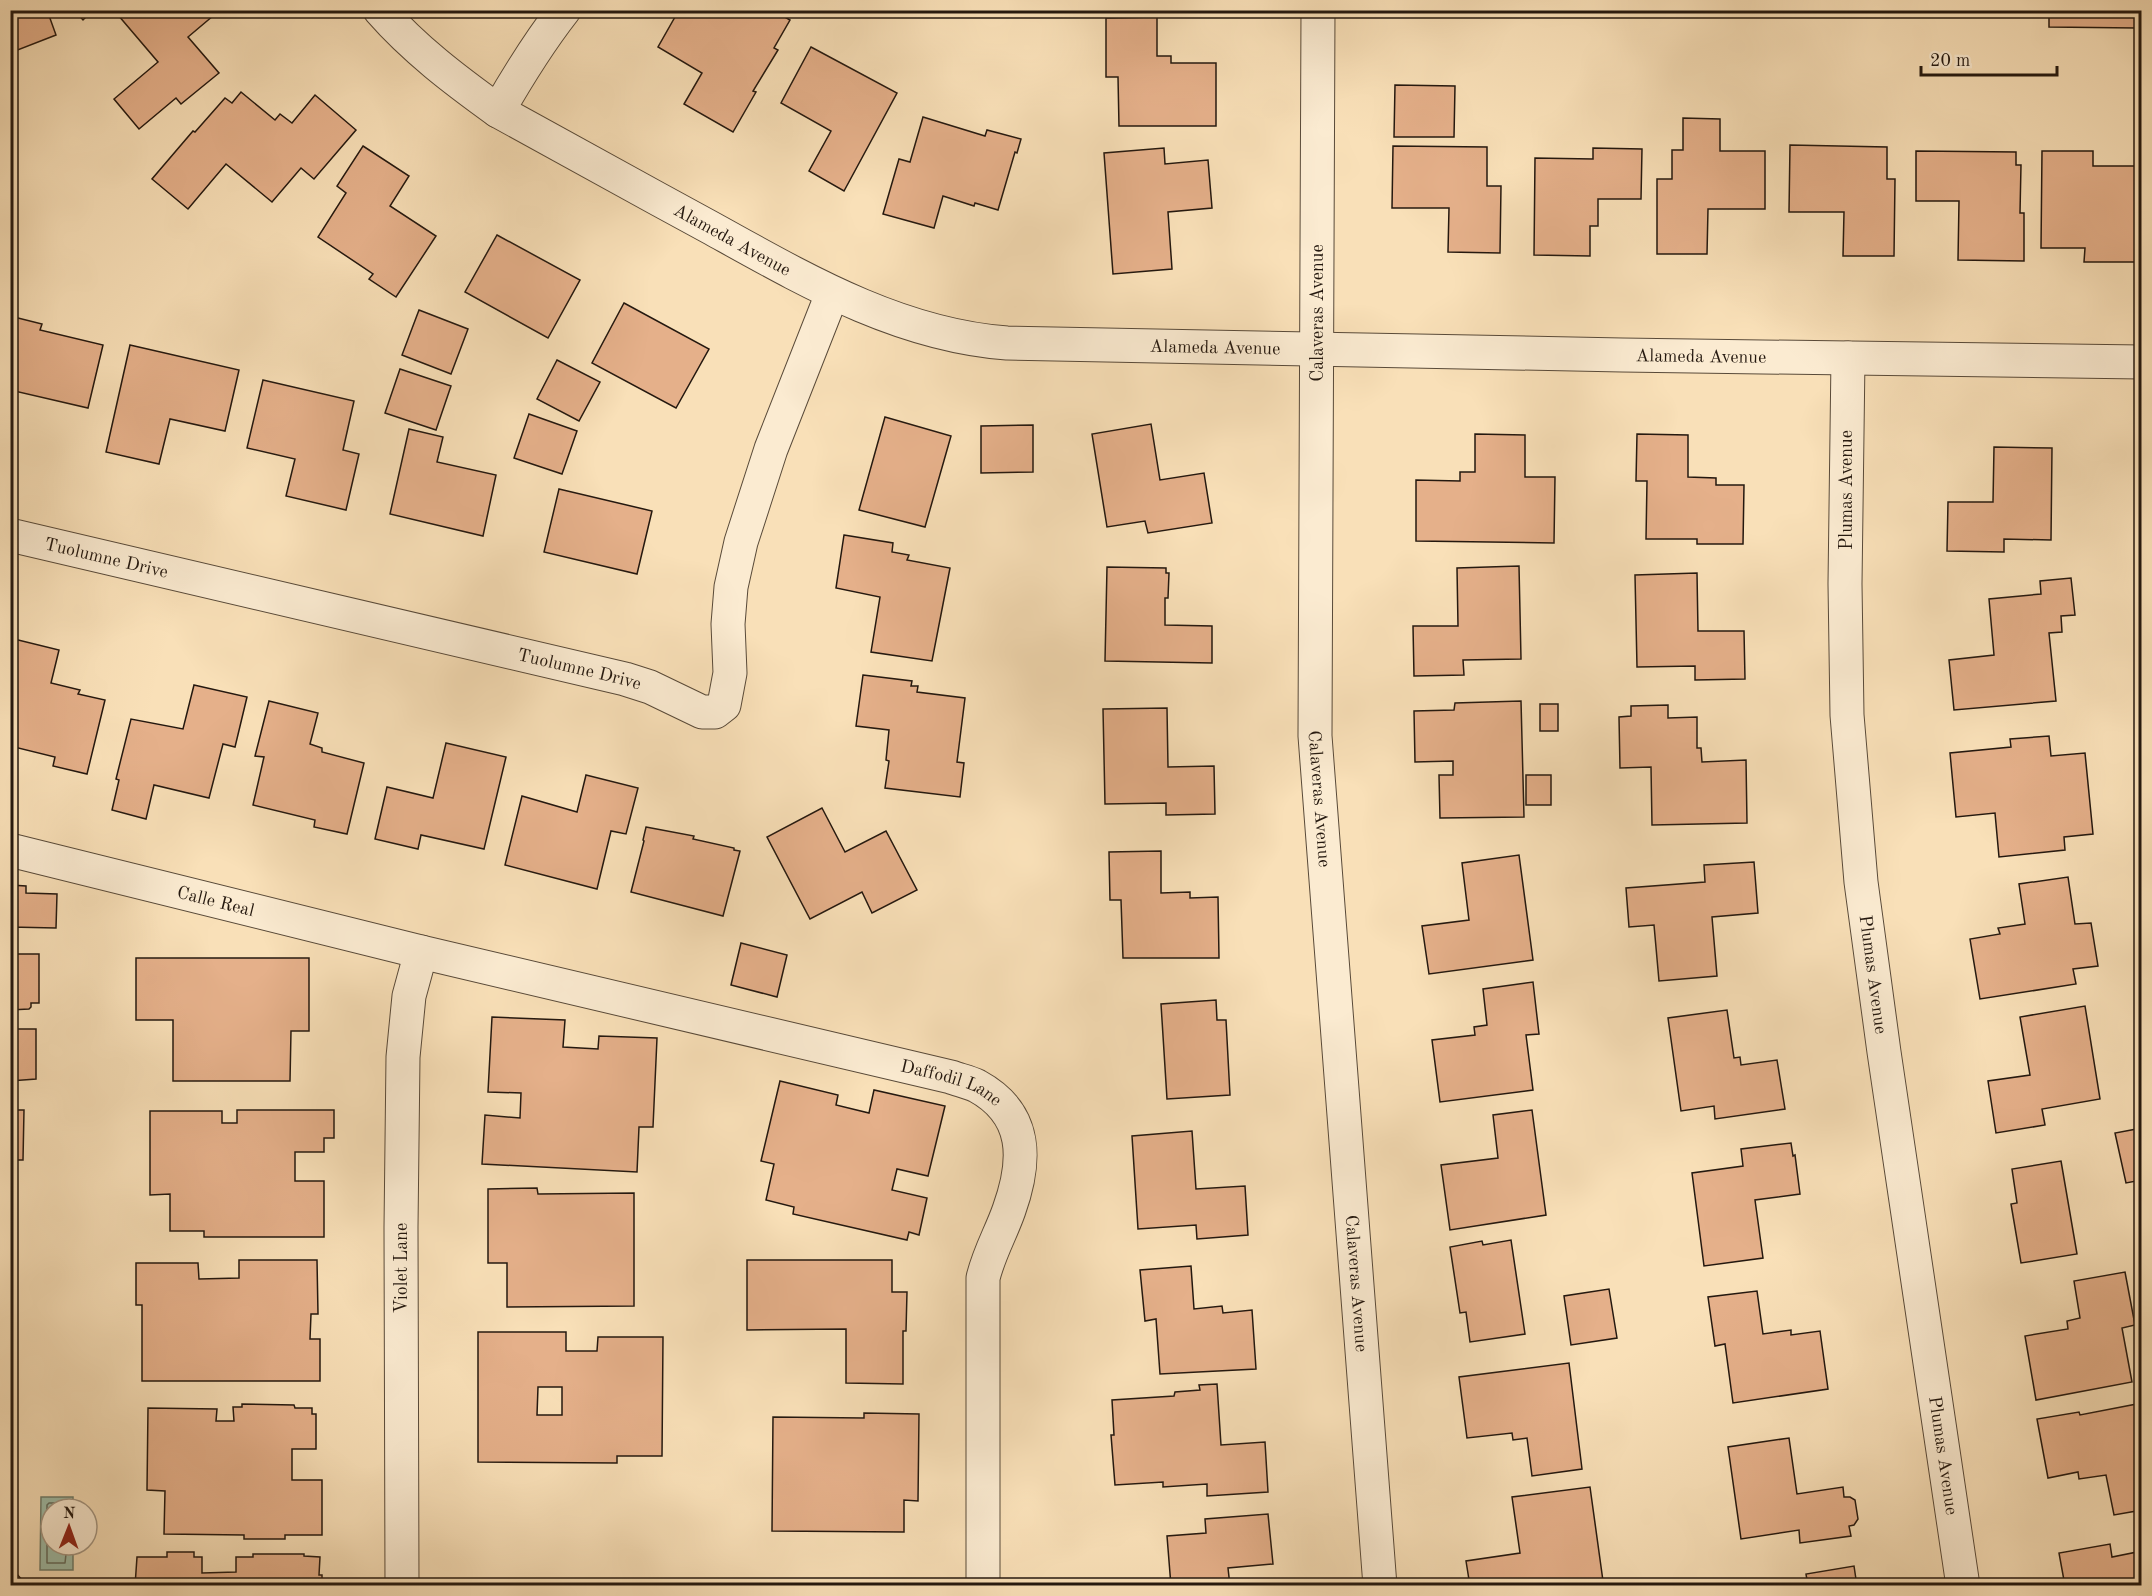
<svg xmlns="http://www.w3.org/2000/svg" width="2152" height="1596" font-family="'Old Standard TT',serif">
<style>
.water{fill:#9fbea9;stroke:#6e7c6b;stroke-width:1.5}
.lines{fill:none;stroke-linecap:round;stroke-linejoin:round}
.shore{stroke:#626b5c;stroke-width:1.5}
.building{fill:#e5b08a;stroke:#24180f;stroke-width:1.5;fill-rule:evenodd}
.minor-casing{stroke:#594a39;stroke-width:35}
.minor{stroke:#fbebd1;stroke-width:33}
.labels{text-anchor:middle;stroke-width:5;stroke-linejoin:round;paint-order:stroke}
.street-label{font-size:18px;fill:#24180f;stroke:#fbebd1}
</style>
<rect width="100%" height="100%" fill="#f9e0b8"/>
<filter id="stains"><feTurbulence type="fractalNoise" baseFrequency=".00333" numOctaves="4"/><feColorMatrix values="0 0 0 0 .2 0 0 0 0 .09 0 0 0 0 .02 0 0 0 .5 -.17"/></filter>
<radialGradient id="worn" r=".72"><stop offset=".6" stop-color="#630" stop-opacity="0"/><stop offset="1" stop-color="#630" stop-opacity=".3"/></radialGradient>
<polygon class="water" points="41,1497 73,1497 73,1509 51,1509 51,1545 73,1545 73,1570 40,1570"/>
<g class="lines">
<polyline class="shore" points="67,1545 65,1563 47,1563 47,1505 49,1503 64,1503 67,1509"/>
</g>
<g class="building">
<polygon points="10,10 47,10 56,35 10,53"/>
<polygon points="74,10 93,10 83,20"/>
<polygon points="123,10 220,10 188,37 219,73 181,104 176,98 139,129 114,99 158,62 118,15"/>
<polygon points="679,10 773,10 790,20 774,48 778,50 753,91 756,92 733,132 684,104 702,73 658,47"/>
<polygon points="2049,10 2137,10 2136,28 2049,27"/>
<polygon points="1157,17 1157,56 1171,56 1171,63 1216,63 1216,126 1119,126 1118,77 1106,77 1106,18"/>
<polygon points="811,47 897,93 844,191 809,171 831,131 781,103"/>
<polygon points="1395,85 1455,86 1454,137 1394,137"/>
<polygon points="241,92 275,120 280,114 292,123 315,95 356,130 314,179 301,168 272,202 226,164 188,209 152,179 193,131 195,132 225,98 232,103"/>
<polygon points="923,117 985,136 987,130 1021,139 1017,153 1015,152 998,210 975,203 974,206 943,196 934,228 883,214 899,159 910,162"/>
<polygon points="1683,118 1720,119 1720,151 1765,151 1765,209 1708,209 1707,254 1657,254 1657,179 1672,179 1672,150 1683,150"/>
<polygon points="1790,145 1887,147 1887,179 1895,179 1894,256 1843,256 1844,212 1789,212"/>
<polygon points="363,146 409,176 390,206 436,236 396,297 369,279 373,274 318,237 346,193 337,186"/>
<polygon points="1393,146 1487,147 1487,186 1501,186 1500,253 1448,252 1449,208 1392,208"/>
<polygon points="1164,148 1165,164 1208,160 1212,208 1168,212 1172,269 1113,274 1104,153"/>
<polygon points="1593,148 1642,149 1641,199 1598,199 1598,226 1590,226 1590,256 1534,255 1535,158 1593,159"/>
<polygon points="1916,151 2016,152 2016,165 2021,165 2020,213 2024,213 2024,261 1958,260 1959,201 1916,201"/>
<polygon points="2042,151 2093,151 2093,166 2142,166 2142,262 2084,262 2085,248 2041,248"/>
<polygon points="497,235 580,280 548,338 465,292"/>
<polygon points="624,303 709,349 676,408 592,363"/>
<polygon points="419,310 468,329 451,374 402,355"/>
<polygon points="10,316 42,324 40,330 103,345 88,408 10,390"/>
<polygon points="130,345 239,370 225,431 170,419 159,464 106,452"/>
<polygon points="557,360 600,382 579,421 537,399"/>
<polygon points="400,369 451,386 436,430 385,413"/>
<polygon points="263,380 354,401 343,450 359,454 346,510 286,496 295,459 247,448"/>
<polygon points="529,414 577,431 562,474 514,458"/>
<polygon points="885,417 951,436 925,527 859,510"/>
<polygon points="1151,424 1160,480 1204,473 1212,523 1148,533 1145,521 1107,527 1092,434"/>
<polygon points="1033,425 1033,472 981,473 981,426"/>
<polygon points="409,429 443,437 437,462 496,475 483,536 390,514"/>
<polygon points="1475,434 1525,435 1525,477 1555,477 1554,543 1416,541 1416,480 1460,481 1460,472 1475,472"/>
<polygon points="1637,434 1688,435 1688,477 1716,478 1716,485 1744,485 1743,544 1697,544 1697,539 1646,539 1647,481 1636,481"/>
<polygon points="1994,447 2052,448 2051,540 2004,539 2004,552 1947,551 1948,502 1993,502"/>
<polygon points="559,489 652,511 637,574 544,552"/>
<polygon points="844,535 893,543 892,552 909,555 907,560 950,568 932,661 871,652 880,597 836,588"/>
<polygon points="1519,566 1521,659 1463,660 1464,675 1414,676 1413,626 1458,626 1457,568"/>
<polygon points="1107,567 1166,568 1166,573 1169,573 1168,598 1165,598 1165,625 1212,626 1212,663 1105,661"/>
<polygon points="1697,573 1698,631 1744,631 1745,679 1695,680 1695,666 1637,667 1635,575"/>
<polygon points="2071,578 2075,615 2061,616 2062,632 2049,633 2056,701 1954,710 1949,660 1994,655 1989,599 2041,594 2040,581"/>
<polygon points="10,638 59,650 51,683 80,690 78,694 105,700 87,774 53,766 55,757 10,746"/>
<polygon points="863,675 912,681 911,686 918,686 917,692 965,698 957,762 964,763 960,797 885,788 889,761 886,760 889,730 856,726"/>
<polygon points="194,685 247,697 235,747 223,744 209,798 154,785 146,819 112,810 119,780 116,779 131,719 183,729"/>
<polygon points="269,701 318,713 310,744 322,748 322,752 364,763 347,834 314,827 315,820 253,805 264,757 255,756"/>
<polygon points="1521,701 1524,817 1440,818 1439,775 1453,775 1453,761 1415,762 1414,711 1454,710 1455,703"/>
<rect x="1540" y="704" width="18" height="27"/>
<polygon points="1668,705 1668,718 1697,717 1697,748 1701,748 1702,762 1746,760 1747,823 1652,825 1651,767 1620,768 1619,717 1631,716 1631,706"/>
<polygon points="1167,708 1168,767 1214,766 1215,814 1166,815 1166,803 1105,804 1103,709"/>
<polygon points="2049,736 2051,756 2085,753 2093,834 2064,837 2065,850 1999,857 1995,813 1956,817 1950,753 2011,747 2010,739"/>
<polygon points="446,743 506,757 484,849 421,835 418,849 375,839 387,787 433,798"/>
<polygon points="586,775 638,788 626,834 611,831 597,889 505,865 522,796 577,812"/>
<rect x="1526" y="775" width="25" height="30"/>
<polygon points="822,808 845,852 886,831 917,890 872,913 862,892 810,919 767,837"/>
<polygon points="646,827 694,836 693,839 734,848 734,850 740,851 723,916 631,892 644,841 643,840"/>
<polygon points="1161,851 1161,893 1190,892 1190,898 1218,897 1219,958 1123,958 1121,900 1110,900 1109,852"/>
<polygon points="1519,855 1533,960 1429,974 1422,926 1469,920 1462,863"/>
<polygon points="1754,862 1758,913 1712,917 1717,976 1659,981 1654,925 1629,927 1626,888 1705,882 1704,865"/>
<polygon points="2068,877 2075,924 2091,923 2098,966 2073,969 2076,984 1980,999 1970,939 2000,934 1998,928 2025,924 2019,884"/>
<polygon points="10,885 26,886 26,893 57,894 56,928 10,927"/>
<polygon points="741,943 787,955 777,997 731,985"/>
<polygon points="10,954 39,954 39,1003 31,1003 31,1007 29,1009 10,1010"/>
<polygon points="136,958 309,958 309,1031 291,1031 290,1081 173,1081 173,1020 136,1020"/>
<polygon points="1533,982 1539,1034 1526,1035 1533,1090 1440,1102 1432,1040 1475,1035 1474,1027 1487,1025 1483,989"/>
<polygon points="1216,1000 1217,1020 1226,1020 1230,1095 1167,1099 1161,1004"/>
<polygon points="2085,1006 2100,1099 2042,1109 2045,1125 1996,1133 1988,1081 2030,1075 2020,1017"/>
<polygon points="1727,1010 1734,1058 1740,1057 1741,1065 1777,1060 1785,1109 1715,1119 1714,1106 1681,1111 1668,1018"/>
<polygon points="492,1017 565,1020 563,1047 598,1049 599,1036 657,1038 653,1127 639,1127 637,1172 482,1164 485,1115 520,1118 521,1093 488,1092"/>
<polygon points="10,1029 36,1029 36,1079 10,1081"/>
<polygon points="780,1081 838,1095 836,1105 869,1113 874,1090 945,1106 928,1176 897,1169 892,1190 927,1198 919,1235 909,1232 907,1240 793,1214 794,1207 766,1200 774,1164 761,1161"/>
<polygon points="10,1110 24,1110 23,1160 13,1160 14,1155 10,1156"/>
<polygon points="237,1110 334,1110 334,1138 324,1138 324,1152 295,1152 295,1181 324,1181 324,1237 204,1237 204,1231 170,1231 170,1194 150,1195 150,1111 222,1111 222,1123 237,1123"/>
<polygon points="1532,1110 1546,1215 1450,1230 1441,1165 1498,1158 1493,1115"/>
<polygon points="2142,1128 2142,1180 2126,1183 2115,1133"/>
<polygon points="1192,1131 1196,1189 1245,1186 1248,1235 1197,1239 1196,1225 1138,1229 1132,1136"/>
<polygon points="1791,1143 1793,1156 1795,1155 1800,1194 1755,1200 1763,1258 1704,1266 1692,1173 1743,1166 1741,1149"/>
<polygon points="2061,1161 2077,1254 2021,1263 2011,1204 2017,1203 2012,1169"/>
<polygon points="537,1188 538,1194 634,1193 634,1306 507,1307 507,1263 488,1263 488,1189"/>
<rect x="10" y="1196" width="7" height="39"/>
<polygon points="1511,1240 1525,1334 1470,1342 1466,1312 1460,1313 1450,1247 1482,1241 1483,1245"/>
<polygon points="239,1260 317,1260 318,1314 311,1314 310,1339 320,1339 320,1381 142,1381 142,1305 136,1305 136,1263 198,1263 199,1279 239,1278"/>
<polygon points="747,1260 892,1260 892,1292 907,1292 906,1331 903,1331 903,1384 846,1383 846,1329 747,1330"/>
<polygon points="1191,1266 1194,1309 1222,1306 1223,1313 1252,1310 1256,1369 1160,1374 1156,1319 1145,1321 1140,1270"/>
<polygon points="2125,1272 2135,1325 2122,1328 2132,1382 2036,1400 2025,1336 2068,1329 2067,1321 2080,1318 2074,1281"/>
<polygon points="1609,1289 1617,1338 1571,1345 1564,1296"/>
<polygon points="1757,1291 1763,1334 1791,1330 1791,1335 1820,1331 1828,1389 1733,1403 1725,1344 1715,1346 1708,1297"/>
<path d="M478,1332H566V1351H597L598,1337H663L662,1456H617V1463L478,1462ZM538,1387H562V1415H537Z"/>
<polygon points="1569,1363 1582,1469 1532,1476 1527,1438 1513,1440 1512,1433 1467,1438 1459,1377"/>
<polygon points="1217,1384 1221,1445 1265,1442 1268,1492 1207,1496 1207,1484 1163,1487 1163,1482 1115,1485 1111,1435 1114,1435 1112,1400 1174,1396 1175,1392 1200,1390 1199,1385"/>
<polygon points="2142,1403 2142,1510 2114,1515 2106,1475 2079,1479 2078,1472 2048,1478 2037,1419 2079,1412 2080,1415"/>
<polygon points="242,1404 294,1405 295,1408 312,1408 312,1414 316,1414 316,1449 292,1449 292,1480 322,1480 322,1535 285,1535 285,1539 244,1539 244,1535 164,1534 165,1491 147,1490 148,1408 217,1409 216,1421 234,1421 233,1407 242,1407"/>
<polygon points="864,1413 919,1414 918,1501 904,1500 904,1532 772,1531 773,1417 864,1418"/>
<polygon points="1789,1438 1797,1494 1843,1487 1844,1497 1850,1497 1855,1500 1858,1519 1854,1525 1849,1526 1851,1536 1800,1543 1799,1530 1741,1539 1728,1447"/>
<polygon points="1590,1487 1603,1581 1587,1582 1587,1586 1470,1586 1466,1561 1520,1553 1512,1497"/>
<polygon points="1268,1514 1273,1564 1228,1568 1230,1586 1171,1586 1167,1536 1206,1533 1205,1519"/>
<polygon points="2110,1544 2112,1557 2142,1551 2142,1586 2065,1586 2059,1553"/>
<polygon points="167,1552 194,1552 194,1557 202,1557 202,1573 236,1572 236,1557 253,1557 253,1554 304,1554 304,1556 320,1557 319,1575 322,1575 322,1586 135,1586 137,1557 167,1557"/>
<polygon points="1854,1566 1857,1586 1808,1586 1806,1574"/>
<polygon points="10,1572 15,1572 24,1582 24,1586 10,1586"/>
</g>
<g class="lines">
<defs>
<g id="minor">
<path id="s1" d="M380,10C414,49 455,80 498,111C569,150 641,190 713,229C805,280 899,335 1007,343L1622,355L2142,362"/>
<path id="s2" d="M1318,10L1315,736L1380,1586"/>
<path d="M498,111C518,76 539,42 564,10"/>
<path id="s3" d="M1848,358L1845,584L1847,715L1861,882L1884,1052L1963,1586"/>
<path id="s4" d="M10,535L625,679L650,687L702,712H715L724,705L730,673L728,624L731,587L741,542L771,449L832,294"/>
<path id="s5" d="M10,850L421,952L951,1077C959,1080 969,1082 977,1086C1028,1114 1027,1160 1009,1210C1001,1233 989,1253 983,1278V1586"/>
<polyline points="402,1586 401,1227 403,1057 409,996 421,952"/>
</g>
</defs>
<use href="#minor" class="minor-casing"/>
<use href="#minor" class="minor"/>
</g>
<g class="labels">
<g class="street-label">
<text dy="6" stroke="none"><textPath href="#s1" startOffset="423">Alameda Avenue</textPath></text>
<text transform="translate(1317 313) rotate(-90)" y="6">Calaveras Avenue</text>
<text dy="6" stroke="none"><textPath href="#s1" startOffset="927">Alameda Avenue</textPath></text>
<text dy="6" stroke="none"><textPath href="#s1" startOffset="1413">Alameda Avenue</textPath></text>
<text transform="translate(1846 490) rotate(-90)" y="6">Plumas Avenue</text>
<text dy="6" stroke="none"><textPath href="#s4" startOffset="99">Tuolumne Drive</textPath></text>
<text dy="6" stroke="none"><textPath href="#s4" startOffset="585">Tuolumne Drive</textPath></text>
<text dy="6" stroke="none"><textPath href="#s2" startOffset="789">Calaveras Avenue</textPath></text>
<text dy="6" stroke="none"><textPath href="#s5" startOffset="212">Calle Real</textPath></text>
<text dy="6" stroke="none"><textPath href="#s3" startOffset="618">Plumas Avenue</textPath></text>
<text dy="6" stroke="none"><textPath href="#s5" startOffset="970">Daffodil Lane</textPath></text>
<text transform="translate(401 1268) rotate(-90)" y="6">Violet Lane</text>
<text dy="6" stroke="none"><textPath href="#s2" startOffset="1275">Calaveras Avenue</textPath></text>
<text dy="6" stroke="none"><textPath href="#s3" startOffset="1104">Plumas Avenue</textPath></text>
</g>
</g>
<rect width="2152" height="1596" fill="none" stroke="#f9e0b8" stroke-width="36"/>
<rect x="12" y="12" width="2128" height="1572" fill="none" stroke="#24180f" stroke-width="3"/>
<rect x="18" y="18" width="2116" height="1560" fill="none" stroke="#24180f" stroke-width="1.5"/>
<g transform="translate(69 1527) rotate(1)"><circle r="28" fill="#fbebd1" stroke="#a59783" stroke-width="1.5"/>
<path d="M0-4.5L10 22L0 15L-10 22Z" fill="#8f2418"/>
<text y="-9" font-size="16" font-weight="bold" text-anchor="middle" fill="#24180f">N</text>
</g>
<path d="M1921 66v9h136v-9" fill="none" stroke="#24180f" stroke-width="3"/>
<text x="1930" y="66" font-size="18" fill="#24180f" stroke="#fbebd1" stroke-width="4.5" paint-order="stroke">20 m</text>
<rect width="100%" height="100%" filter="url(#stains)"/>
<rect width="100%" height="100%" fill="url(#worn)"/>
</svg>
